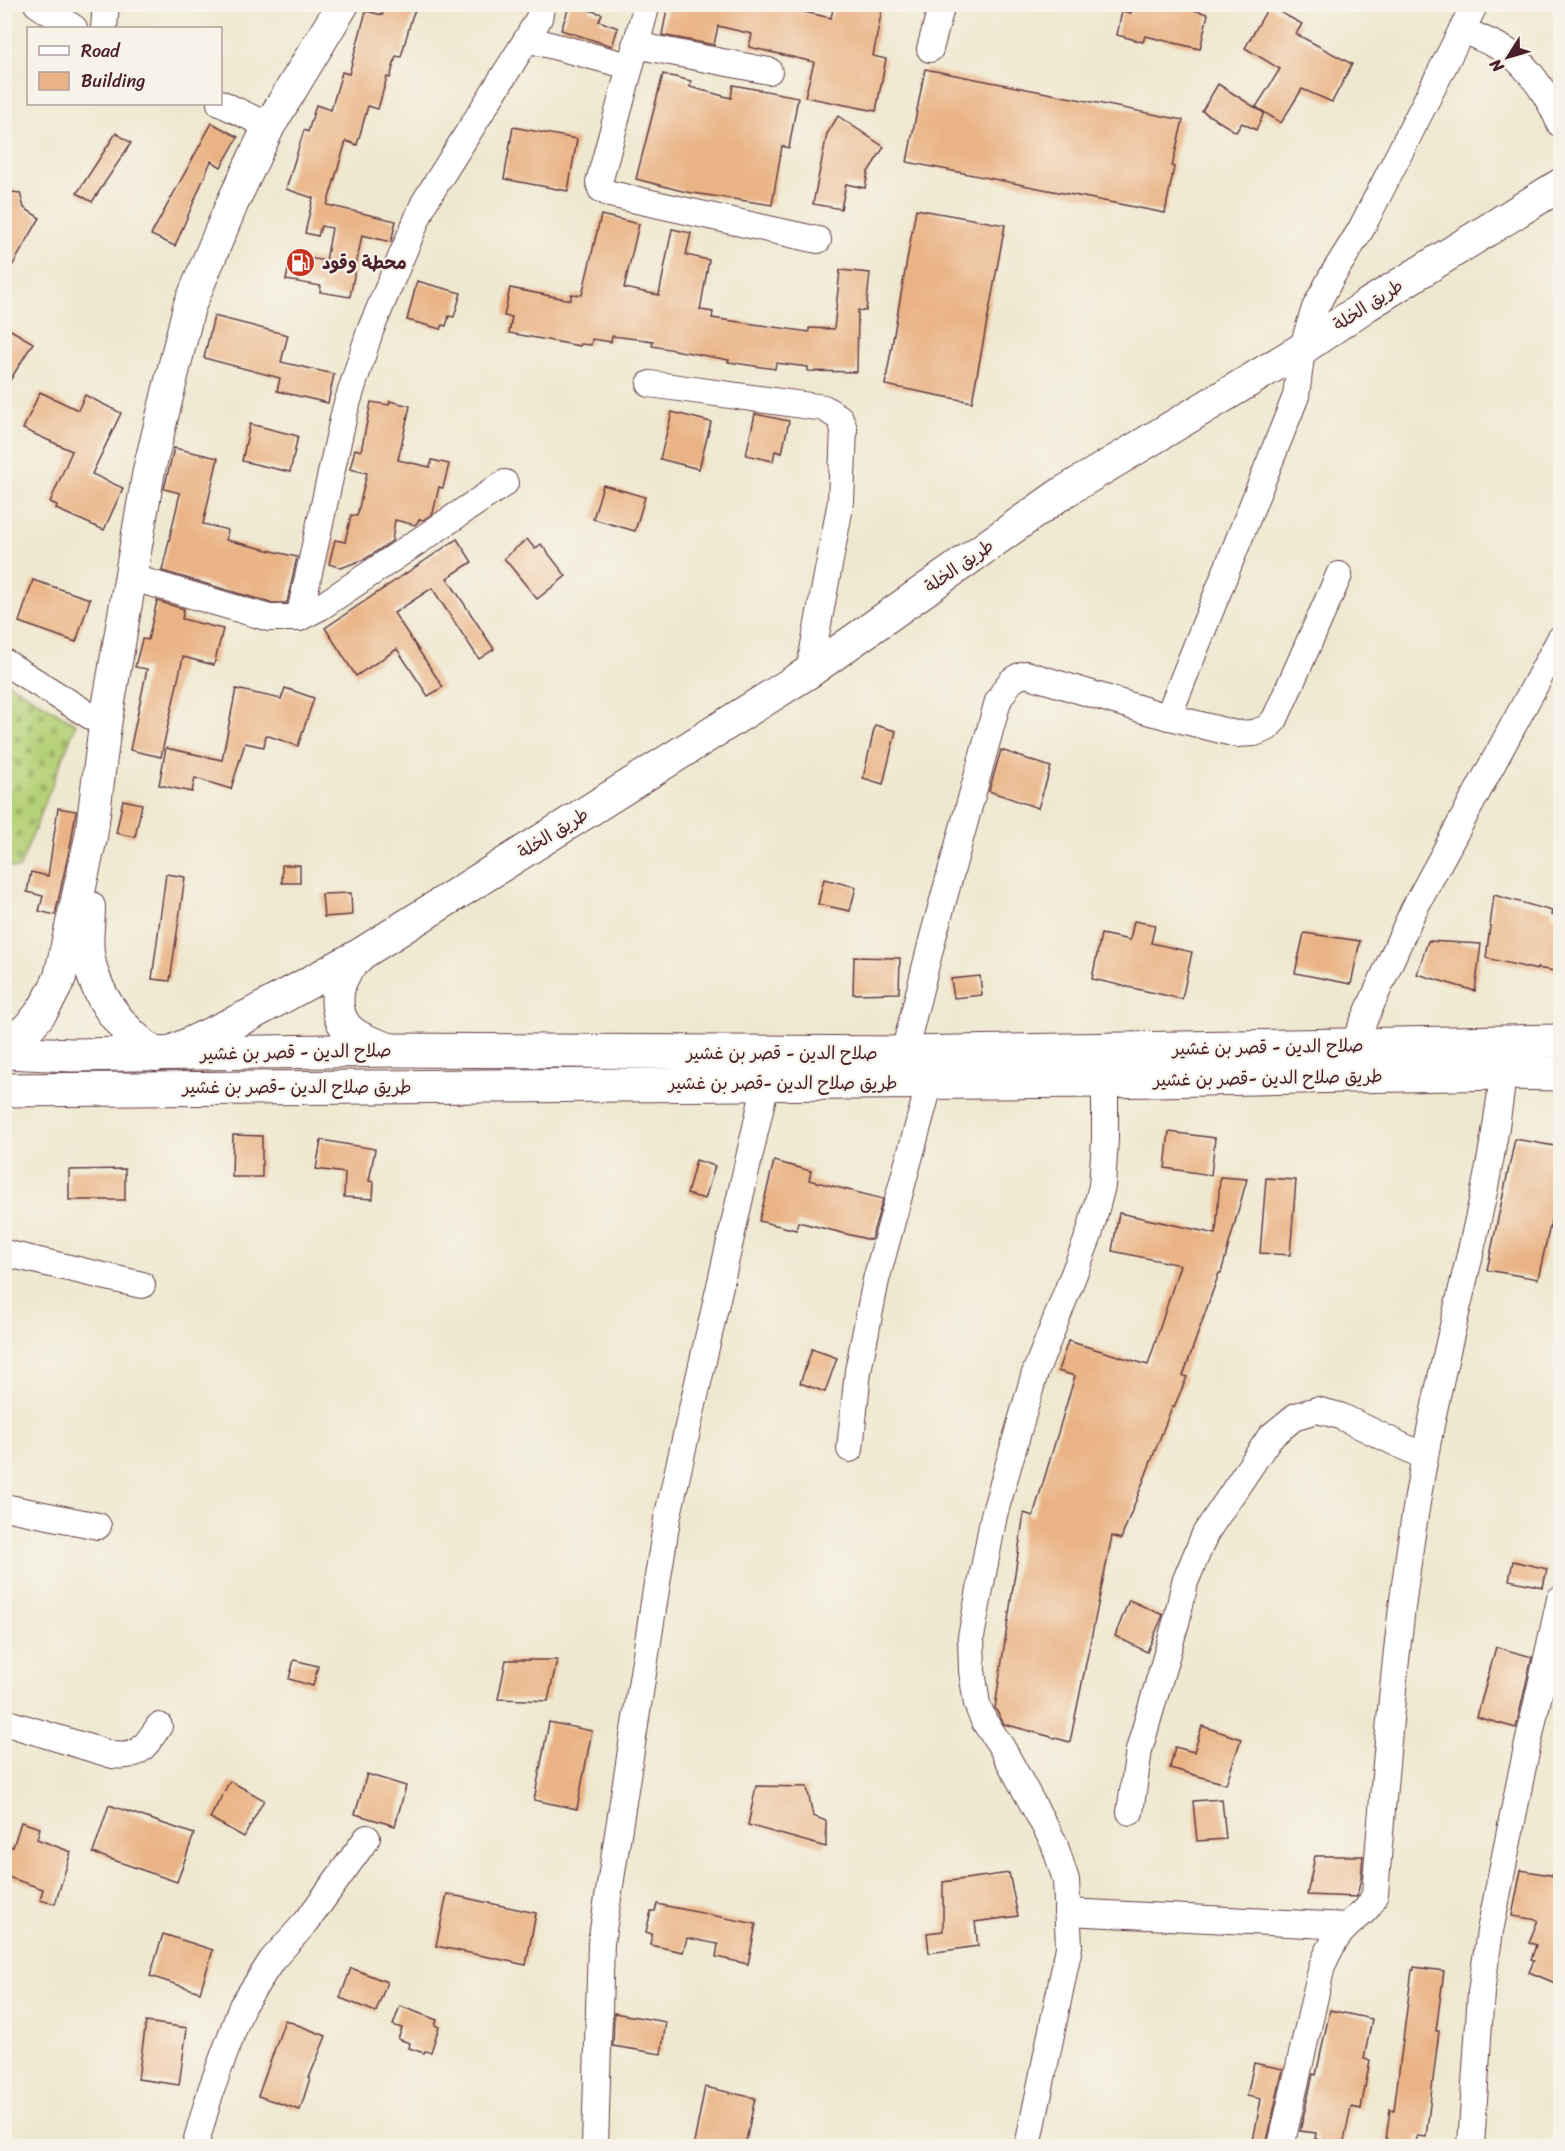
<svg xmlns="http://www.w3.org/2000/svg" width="1565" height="2151" font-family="Sriracha,'Playpen Sans Arabic',sans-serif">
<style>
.cemetery{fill:url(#cemetery-stones);stroke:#807852;stroke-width:1.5}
.building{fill:#eab385}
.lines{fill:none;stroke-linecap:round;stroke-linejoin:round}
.minor-casing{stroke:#633d44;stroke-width:28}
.tertiary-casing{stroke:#633d44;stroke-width:34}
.trunk-casing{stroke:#633d44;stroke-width:35}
.minor{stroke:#fff;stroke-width:26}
.tertiary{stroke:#fff;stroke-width:32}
.trunk{stroke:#fff;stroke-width:33}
.labels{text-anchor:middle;stroke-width:4.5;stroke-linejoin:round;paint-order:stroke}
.poi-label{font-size:18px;font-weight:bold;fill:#4a1f2b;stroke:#f7f3e8;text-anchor:start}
.street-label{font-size:18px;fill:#4a1f2b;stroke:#f7f3e8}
</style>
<defs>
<pattern id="cemetery-stones" width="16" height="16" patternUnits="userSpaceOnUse" patternTransform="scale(1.5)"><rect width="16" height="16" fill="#b5d178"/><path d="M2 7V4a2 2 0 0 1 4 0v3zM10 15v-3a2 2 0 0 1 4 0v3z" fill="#9db368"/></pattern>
</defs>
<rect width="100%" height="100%" fill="#f7f3e8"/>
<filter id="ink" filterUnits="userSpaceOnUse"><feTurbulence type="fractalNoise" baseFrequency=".0167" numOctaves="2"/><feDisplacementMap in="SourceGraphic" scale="12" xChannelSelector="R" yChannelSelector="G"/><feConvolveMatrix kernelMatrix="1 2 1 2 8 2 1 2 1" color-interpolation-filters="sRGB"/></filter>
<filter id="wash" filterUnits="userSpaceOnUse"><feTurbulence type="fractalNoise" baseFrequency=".008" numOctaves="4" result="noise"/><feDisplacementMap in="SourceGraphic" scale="24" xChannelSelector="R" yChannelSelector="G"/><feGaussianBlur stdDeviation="1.35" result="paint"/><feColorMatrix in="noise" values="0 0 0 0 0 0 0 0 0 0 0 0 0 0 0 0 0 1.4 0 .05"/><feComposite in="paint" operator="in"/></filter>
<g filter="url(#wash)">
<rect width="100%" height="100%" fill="#efe8d0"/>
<polygon class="cemetery" points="5,681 76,724 19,869 5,866"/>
<g id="blocks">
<g class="building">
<polygon points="387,4 418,4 412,17 401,57 396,56 390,78 387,77 378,109 368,106 357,145 346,141 327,205 396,221 391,242 362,235 350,297 320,292 321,286 286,280 291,255 326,261 332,228 321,226 318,236 305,233 313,198 286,189 304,130 308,132 316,105 331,110 342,72 349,74 366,11 382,15"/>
<polygon points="570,4 591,4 589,10 602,14 599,21 618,28 612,46 561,30"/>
<polygon points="668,4 770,4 831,18 834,4 859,4 882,9 873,56 886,59 876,111 805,97 814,62 749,47 752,34 718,26 714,45 662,35"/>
<polygon points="1133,4 1170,4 1208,14 1200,49 1145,36 1143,42 1117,35 1122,11 1131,13"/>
<polygon points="1269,6 1302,24 1296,34 1352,64 1332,102 1302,89 1281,123 1256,107 1280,69 1245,48"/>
<polygon points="925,69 1183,120 1172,166 1174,167 1165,213 907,162"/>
<polygon points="663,74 691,81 690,87 731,98 733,85 798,97 789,148 782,146 772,205 686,192 636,179"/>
<polygon points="1218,84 1264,113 1256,130 1242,123 1236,132 1202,111"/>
<polygon points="838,116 884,147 868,172 865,188 846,184 841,209 813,204 827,134"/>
<polygon points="212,123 238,137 221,167 211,161 175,246 151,235"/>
<polygon points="513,127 577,139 568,191 504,179"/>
<polygon points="116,133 131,143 92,202 77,193"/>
<polygon points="4,191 20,193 24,208 40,218 4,280"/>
<polygon points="916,209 1005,225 972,402 885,385"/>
<polygon points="601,215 639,224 624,288 659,295 672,229 691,233 686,255 709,260 700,310 713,312 712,318 809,332 809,328 834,329 840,270 870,273 866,311 858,310 857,372 808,371 808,367 776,363 775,369 728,362 729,360 652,346 653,341 612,336 611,342 592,339 591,345 580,344 580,346 509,333 512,317 504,316 510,288 571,300 571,294 582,295"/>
<polygon points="417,281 461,293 454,317 449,316 446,326 443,325 441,329 407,320"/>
<polygon points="214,316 288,335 281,362 334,374 328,403 277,391 280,378 204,358"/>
<polygon points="4,326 33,343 4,390"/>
<polygon points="40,392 78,410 85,395 121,413 92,474 123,488 104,530 56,509 57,505 50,502 72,451 23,429"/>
<polygon points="390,401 410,406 398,460 430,467 432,460 449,464 443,488 439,487 433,513 423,520 420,519 415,525 395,520 392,541 365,559 341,568 329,564 335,540 345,542 351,515 357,516 367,473 350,469 355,449 361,451 371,402 389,405"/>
<polygon points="672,412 711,422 699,469 660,459"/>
<polygon points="755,414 789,421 782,453 775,451 773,461 746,455"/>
<polygon points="250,424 298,436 290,472 242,461"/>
<polygon points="174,448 218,458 203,524 228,530 226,540 297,557 287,603 271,603 162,571 180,493 164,489"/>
<polygon points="603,485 645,497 635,531 593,519"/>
<polygon points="457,539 472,562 447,578 494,649 479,659 432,588 394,613 443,687 428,696 397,649 356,676 325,628"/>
<polygon points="527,539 535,549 541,544 566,576 537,599 504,558"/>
<polygon points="33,580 90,599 76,642 19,622"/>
<polygon points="157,601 184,609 182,619 223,629 214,665 183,657 161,757 130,750 147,669 135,667 142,639 148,640"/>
<polygon points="285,688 314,698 298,746 266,735 264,747 245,743 231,789 195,778 192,792 159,785 166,748 222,760 236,689 281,699"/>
<polygon points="875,725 896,731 883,784 863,778"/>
<polygon points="1001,750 1051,767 1038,808 989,791"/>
<polygon points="123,800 142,804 135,837 116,833"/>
<polygon points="58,808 76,811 71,842 55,915 39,911 43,896 27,892 31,872 48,876"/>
<rect x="282" y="865" width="18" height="18"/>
<polygon points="166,874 185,877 170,981 152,979"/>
<polygon points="824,879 856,887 850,911 818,904"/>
<polygon points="351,893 352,915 324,917 322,894"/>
<polygon points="1494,895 1552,911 1551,915 1560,917 1560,972 1537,968 1537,970 1486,958"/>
<polygon points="1134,921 1155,925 1151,943 1192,952 1182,999 1092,979 1101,934 1130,940"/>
<polygon points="1304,933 1360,941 1351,984 1295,973"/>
<polygon points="1428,941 1481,944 1475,991 1417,974"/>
<polygon points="854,957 900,958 899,993 853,994"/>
<polygon points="980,976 982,995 954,998 951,979"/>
<polygon points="1169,1132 1215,1138 1211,1175 1165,1168"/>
<polygon points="233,1135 262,1136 262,1177 232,1177"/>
<polygon points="1515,1139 1560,1147 1560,1181 1538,1279 1487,1270"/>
<polygon points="321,1140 375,1149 369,1181 374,1182 373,1199 344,1197 345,1173 316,1169"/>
<polygon points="696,1160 715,1166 705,1199 687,1194"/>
<polygon points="774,1161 811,1171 809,1180 883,1199 871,1240 798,1222 796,1230 759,1221"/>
<polygon points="125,1169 125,1200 69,1200 69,1170"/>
<polygon points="1220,1177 1247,1179 1221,1273 1219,1273 1183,1376 1187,1377 1174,1407 1172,1407 1121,1539 1112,1536 1070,1742 1004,1724 995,1708 1024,1513 1033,1516 1075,1376 1058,1371 1068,1341 1148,1365 1180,1265 1112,1251 1119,1213 1216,1234"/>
<polygon points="1266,1178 1296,1180 1290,1255 1260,1253"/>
<polygon points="812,1349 837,1358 825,1392 800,1383"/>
<polygon points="1513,1561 1547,1569 1543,1587 1509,1580"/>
<polygon points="1129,1600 1163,1615 1147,1652 1115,1636"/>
<polygon points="1496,1647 1532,1657 1516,1728 1477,1717"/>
<polygon points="294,1660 318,1666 313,1686 289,1679"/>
<polygon points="506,1660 557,1660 548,1701 498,1699"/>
<polygon points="549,1722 592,1731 577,1809 534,1800"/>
<polygon points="1202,1726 1241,1739 1226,1784 1170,1768 1175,1747 1194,1752"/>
<polygon points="367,1774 406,1786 395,1826 355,1814"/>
<polygon points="230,1781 264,1800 244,1837 210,1818"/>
<polygon points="756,1786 807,1787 813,1816 826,1821 826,1847 748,1825"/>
<polygon points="1222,1799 1226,1839 1197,1841 1193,1801"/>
<polygon points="109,1805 194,1834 177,1882 93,1853"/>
<polygon points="21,1822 40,1828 37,1839 71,1852 55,1904 40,1900 43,1889 8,1877 9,1874 4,1873 4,1845 13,1847"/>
<polygon points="1315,1856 1363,1856 1361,1878 1357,1897 1307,1895"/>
<polygon points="1521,1870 1560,1877 1560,1985 1529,1972 1534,1961 1531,1960 1536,1945 1529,1942 1538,1920 1512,1916"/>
<polygon points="1009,1873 1018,1916 975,1922 978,1946 929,1953 927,1933 943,1931 943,1882"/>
<polygon points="447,1894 536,1913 526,1965 436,1946"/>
<polygon points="657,1904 756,1924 748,1964 716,1957 718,1944 687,1938 683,1952 650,1945 652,1934 646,1932 651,1911 655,1911"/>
<polygon points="163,1934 213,1950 200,1992 150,1976"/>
<polygon points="1414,1967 1444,1971 1436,2031 1439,2031 1426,2137 1417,2136 1416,2144 1386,2140 1390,2109 1394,2110 1412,1970 1414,1970"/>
<polygon points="351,1968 387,1982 376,2012 340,1998"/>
<polygon points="400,2006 437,2020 435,2025 439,2027 431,2052 425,2051 424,2053 409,2048 410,2043 398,2039 402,2028 393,2025"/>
<polygon points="1330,2010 1372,2019 1364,2059 1370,2060 1361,2109 1351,2107 1343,2146 1317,2146 1318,2139 1315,2139 1316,2133 1300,2131 1313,2074 1316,2075"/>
<polygon points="614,2013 666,2022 661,2054 613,2046"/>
<polygon points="285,2020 326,2036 309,2078 310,2078 300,2110 258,2096"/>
<polygon points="146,2022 187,2028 179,2085 138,2079"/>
<polygon points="1254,2063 1283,2069 1266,2146 1252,2146 1261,2099 1247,2096"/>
<polygon points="705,2087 755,2098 745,2146 709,2146 694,2143"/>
</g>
</g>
</g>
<g filter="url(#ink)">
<use href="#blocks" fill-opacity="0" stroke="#633d44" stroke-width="1.5"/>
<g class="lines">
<defs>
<g id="minor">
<polyline points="37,4 74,28"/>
<polyline points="647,4 601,175 599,182 601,189 610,194 818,240"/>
<polyline points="104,28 106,4"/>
<path d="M1462,29C1476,37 1495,43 1508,52C1531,69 1550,99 1560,124"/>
<polyline points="527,39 629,66"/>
<polyline points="635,45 769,71"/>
<polyline points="930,49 942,4"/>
<polyline points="220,103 269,126"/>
<polyline points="650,384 824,408 840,418 844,429 841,501 809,672"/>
<polyline points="130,577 269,618 299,618 322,606 505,483"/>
<polyline points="299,618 345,410 370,331 424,203 527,39 539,18 542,4"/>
<polyline points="4,662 105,725"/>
<polyline points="1168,717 1296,396 1302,349 1315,308 1332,276 1360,231 1475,4"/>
<polyline points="1353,1045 1413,911 1560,639"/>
<path d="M904,1053L933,937L998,701C1006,688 1010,677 1026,674L1154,713L1236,734L1254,733L1267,728L1275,719L1339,575"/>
<polyline points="4,1253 142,1285"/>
<polyline points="850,1449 858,1371 876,1280 930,1082"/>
<polyline points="4,1507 98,1526"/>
<path d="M4,1722L113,1755C140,1758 144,1747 159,1726"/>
<polyline points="1130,1812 1139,1750 1177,1619 1185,1582 1205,1534 1270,1437 1296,1416 1317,1410 1340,1416 1425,1457"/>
<polyline points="1067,1912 1347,1926"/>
<polyline points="195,2146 211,2090 242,2006 272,1960 307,1921 367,1838"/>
<polyline points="595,2146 601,1943 667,1519 766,1083"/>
<polyline points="1028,2146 1069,1947 1066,1880 1054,1843 1001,1746 984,1721 977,1704 972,1671 971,1637 994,1515 1034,1376 1089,1235 1102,1186 1105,1139 1105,1081"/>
<path d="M1281,2146L1322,1966C1328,1952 1335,1937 1347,1926C1360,1914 1368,1912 1375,1894C1388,1735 1400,1577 1432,1420C1455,1305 1491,1191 1503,1073"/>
<polyline points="1471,2146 1481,1992 1490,1931 1522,1771 1560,1599"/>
</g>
<g id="tertiary">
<path d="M89,907C89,922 86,939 88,953C94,996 122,1030 156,1055"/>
<path d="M360,955C355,961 348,966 345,973C334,991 334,1020 353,1033C364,1042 379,1045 392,1050"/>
<path d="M4,1045C32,1031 48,1005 60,977L91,837L105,725L149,470L189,307L232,204L269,126L343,4"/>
<polyline points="169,1053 250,1015 361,954 809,672 1062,493 1302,349 1367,305 1560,185"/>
</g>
<g id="trunk">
<polyline points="4,1052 72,1055 394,1050 904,1053 1560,1041"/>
<polyline points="4,1090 1105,1081 1503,1073 1560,1074"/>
</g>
</defs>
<use href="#minor" class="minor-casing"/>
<use href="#tertiary" class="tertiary-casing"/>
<use href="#trunk" class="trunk-casing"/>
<use href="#minor" class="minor"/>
<use href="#tertiary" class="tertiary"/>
<use href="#trunk" class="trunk"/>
</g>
</g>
<defs>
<symbol id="fuel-disc" viewBox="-11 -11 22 22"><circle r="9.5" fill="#c8321e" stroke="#f7f3e8"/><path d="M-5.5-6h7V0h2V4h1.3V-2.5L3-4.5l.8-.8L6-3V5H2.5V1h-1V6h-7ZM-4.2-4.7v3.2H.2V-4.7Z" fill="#fff"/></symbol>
</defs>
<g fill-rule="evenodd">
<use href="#fuel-disc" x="284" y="246" width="33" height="33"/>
</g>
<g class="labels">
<g class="poi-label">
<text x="322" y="269">محطة وقود</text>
</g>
<g class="street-label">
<text transform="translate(1368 305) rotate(-33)" y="6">طريق الخلة</text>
<text transform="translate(959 566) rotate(-35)" y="6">طريق الخلة</text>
<text transform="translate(553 833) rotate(-32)" y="6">طريق الخلة</text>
<text transform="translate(1268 1047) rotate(-1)" y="6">صلاح الدين - قصر بن غشير</text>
<text transform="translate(296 1052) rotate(-1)" y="6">صلاح الدين - قصر بن غشير</text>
<text x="782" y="1059">صلاح الدين - قصر بن غشير</text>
<text transform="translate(1268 1078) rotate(-1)" y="6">طريق صلاح الدين -قصر بن غشير</text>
<text x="783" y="1089">طريق صلاح الدين -قصر بن غشير</text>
<text x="297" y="1093">طريق صلاح الدين -قصر بن غشير</text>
</g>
</g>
<rect width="1565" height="2151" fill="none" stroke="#f7f3e8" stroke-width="24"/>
<rect x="27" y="27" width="195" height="78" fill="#f7f3e8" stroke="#b29e9c" stroke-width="1.5"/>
<rect x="39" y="46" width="30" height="9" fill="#ffffff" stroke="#b29e9c" stroke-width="1.5"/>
<text x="81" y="57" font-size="18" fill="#4a1f2b">Road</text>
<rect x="39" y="72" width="30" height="18" fill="#eab385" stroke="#b29e9c" stroke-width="1.5"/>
<text x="81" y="87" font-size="18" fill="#4a1f2b">Building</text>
<g transform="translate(1508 57) rotate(233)" stroke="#f7f3e8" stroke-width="4.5" paint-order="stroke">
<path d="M0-4.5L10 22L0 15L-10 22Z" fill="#4a1f2b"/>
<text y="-9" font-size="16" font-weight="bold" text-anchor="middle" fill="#4a1f2b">N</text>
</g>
</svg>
